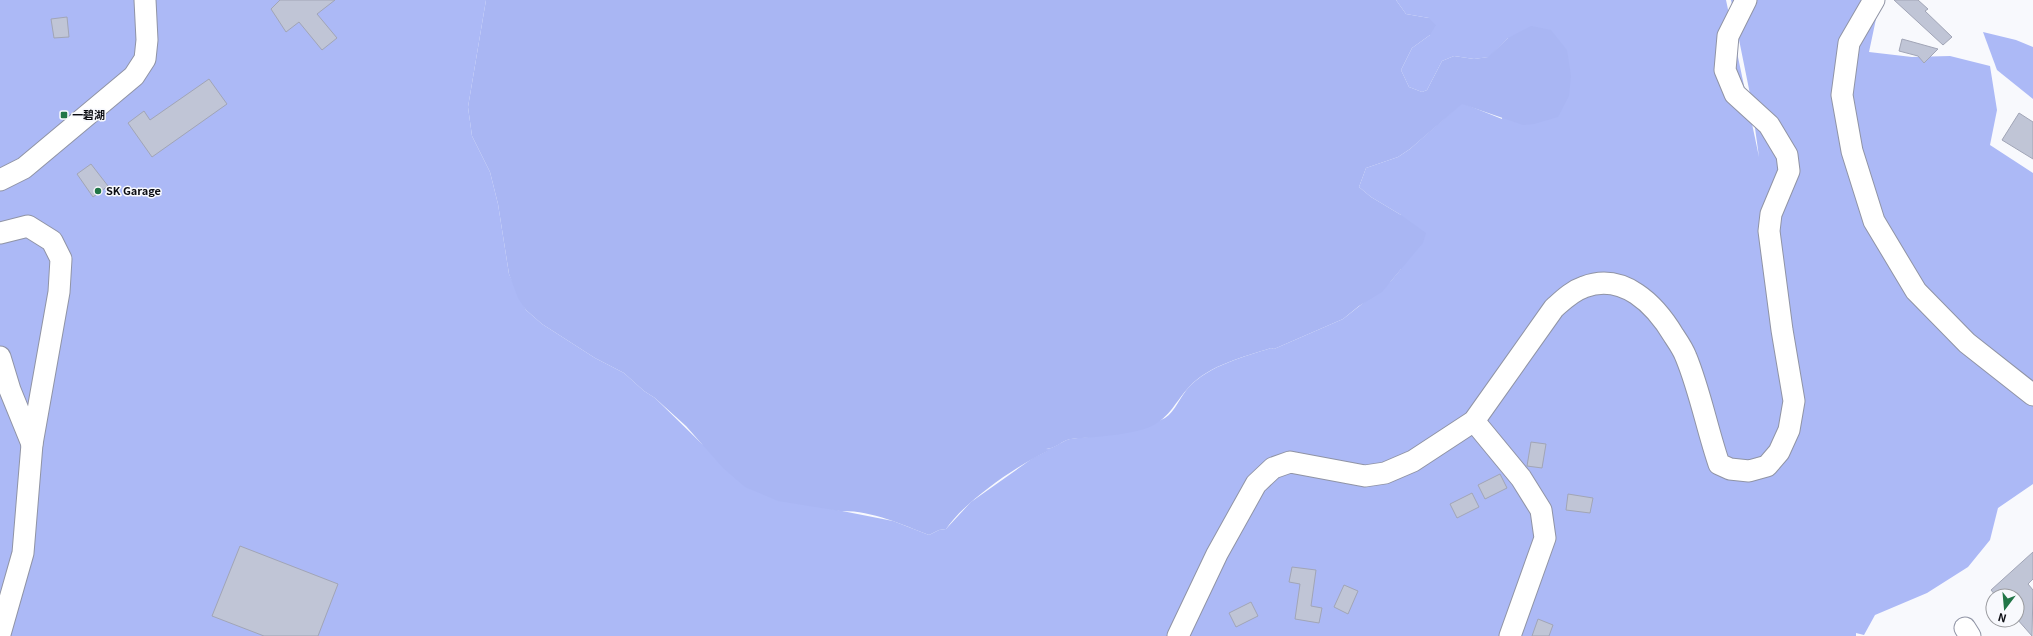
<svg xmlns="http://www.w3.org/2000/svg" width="2033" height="636" font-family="Georgia,'Noto Sans JP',serif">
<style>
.forest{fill:#acb9f6}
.water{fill:#a9b6f3}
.building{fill:#c0c5d6;stroke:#a1a5b6}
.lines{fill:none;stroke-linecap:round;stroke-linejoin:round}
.minor-casing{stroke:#9094a5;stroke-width:23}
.minor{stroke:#fff;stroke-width:21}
.poi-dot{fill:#217547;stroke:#f8f9fd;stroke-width:1.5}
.labels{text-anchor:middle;stroke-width:3;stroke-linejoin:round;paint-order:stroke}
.poi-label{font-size:11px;font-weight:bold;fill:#0c0d13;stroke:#f8f9fd;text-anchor:start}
</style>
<rect width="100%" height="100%" fill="#f8f9fd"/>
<g class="forest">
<path d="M0,0H486L468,107L472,136L490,172L498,204L509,274L526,310L542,324L595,358L624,373L644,391L655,398L702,444L832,509L893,521L929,535L939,530L946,529L971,502L1033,458L1047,451L1045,449C1055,449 1061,441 1070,439C1103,435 1135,434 1165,418C1175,412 1181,395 1189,387C1210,365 1244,357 1271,348L1274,349L1343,319L1391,281L1401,269V215L1371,197L1359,187L1366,168L1398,157L1410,149L1462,103L1502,119L1508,38L1489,57L1474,59L1454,56L1442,61L1427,90L1422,92L1409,87L1401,70L1412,48L1430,35L1429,18L1406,14L1396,0H1726L1759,157L1751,99L1731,0H1880L1869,52L1912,57L1950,56L1990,66L1997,110L1990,145L2033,173V484L1998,508L1990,540L1968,567L1927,593L1875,615L1864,635L1856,633V636H0Z"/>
<polygon points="1983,32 2016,40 2033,47 2033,99 1997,70"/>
</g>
<path class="water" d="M486,0H1396L1406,14L1429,18L1436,25L1430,35L1412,48L1401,70L1409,87L1422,92L1427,90L1442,61L1454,56L1474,59L1488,57L1508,38L1531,26L1551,30L1567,50L1571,76L1569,96L1558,117L1534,124L1523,125L1462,104L1410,149L1398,157L1366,168L1359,187L1371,197L1401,215L1426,233L1423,243L1382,292L1359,306L1343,319L1274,349L1271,348C1244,357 1209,365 1189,387C1176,401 1170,417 1152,426C1134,435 1092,437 1071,439C1062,440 1056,449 1046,449L1048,451C1017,465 965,501 946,529L939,530L929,535C901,524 870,510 840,511L778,501L745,487L723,468L686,426L655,398L644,391L624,373L595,358L542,324L526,310L518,298L509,274L498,204L490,172L472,136L468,107Z"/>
<g class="building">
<polygon points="280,0 335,0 317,14 337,38 322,50 299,22 286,32 271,9"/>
<polygon points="1894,0 1918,0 1928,9 1925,11 1952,37 1943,45"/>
<polygon points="67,17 69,37 54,38 51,19"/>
<polygon points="1902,39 1938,49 1924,63 1918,56 1899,51"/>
<polygon points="209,79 227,104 152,157 128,123 144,111 150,120"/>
<polygon points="2019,113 2033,122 2033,159 2002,140"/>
<polygon points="91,164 108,186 93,197 77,174"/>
<polygon points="1531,442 1546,444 1542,468 1527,466"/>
<polygon points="1500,474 1507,488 1485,499 1478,485"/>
<polygon points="1472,493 1479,507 1457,518 1450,504"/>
<polygon points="1568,494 1593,498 1590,513 1566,510"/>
<polygon points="240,546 338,584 318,636 264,636 212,616"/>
<polygon points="2033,552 2033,579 2028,584 2033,590 2032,636 2017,619 2017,596 1996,596 1991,590"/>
<polygon points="1292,567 1316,570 1311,606 1322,608 1319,623 1295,619 1300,584 1289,582"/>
<polygon points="1344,585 1358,591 1348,614 1334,607"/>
<polygon points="1251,602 1258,616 1236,627 1229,613"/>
<polygon points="1538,619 1553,625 1549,636 1532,636"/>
</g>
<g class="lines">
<defs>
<g id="minor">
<polyline points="1874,0 1849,43 1842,95 1852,151 1874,221 1916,291 1967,343 2033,395"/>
<polyline points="0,180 24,168 134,76 145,59 147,40 145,0"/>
<polyline points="0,233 28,226 52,241 61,259 59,292 32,444 23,553 0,634"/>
<polyline points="0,357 10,390 32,444"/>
<polyline points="1474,421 1521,478 1541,510 1545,538 1510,636"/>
<polyline points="1965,628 1970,636"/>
<path d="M1178,636L1217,554L1256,484L1273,468L1290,462L1365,476L1385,473L1413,461L1474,421L1554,308C1563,300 1572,291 1584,287C1623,272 1655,304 1674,336C1678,342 1683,349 1686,357C1700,391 1707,429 1719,464L1730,469L1749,471L1767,466L1779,452L1789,430L1794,401L1782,330L1769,231L1771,214L1789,171L1787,155L1769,125L1735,94L1725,70L1728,36L1746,0"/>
</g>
</defs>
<use href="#minor" class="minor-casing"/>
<use href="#minor" class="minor"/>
</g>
<g class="poi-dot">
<rect x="60" y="111" width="8" height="8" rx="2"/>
<circle cx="98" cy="191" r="4"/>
</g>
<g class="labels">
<g class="poi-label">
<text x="72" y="119">一碧湖</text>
<text x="106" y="195">SK Garage</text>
</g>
</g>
<g transform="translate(2005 608) rotate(196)"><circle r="19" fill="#f8f9fd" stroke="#9a9b9f"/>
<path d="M0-3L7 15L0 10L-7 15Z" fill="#217547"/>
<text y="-6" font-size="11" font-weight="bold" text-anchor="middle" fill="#0c0d13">N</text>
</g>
</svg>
